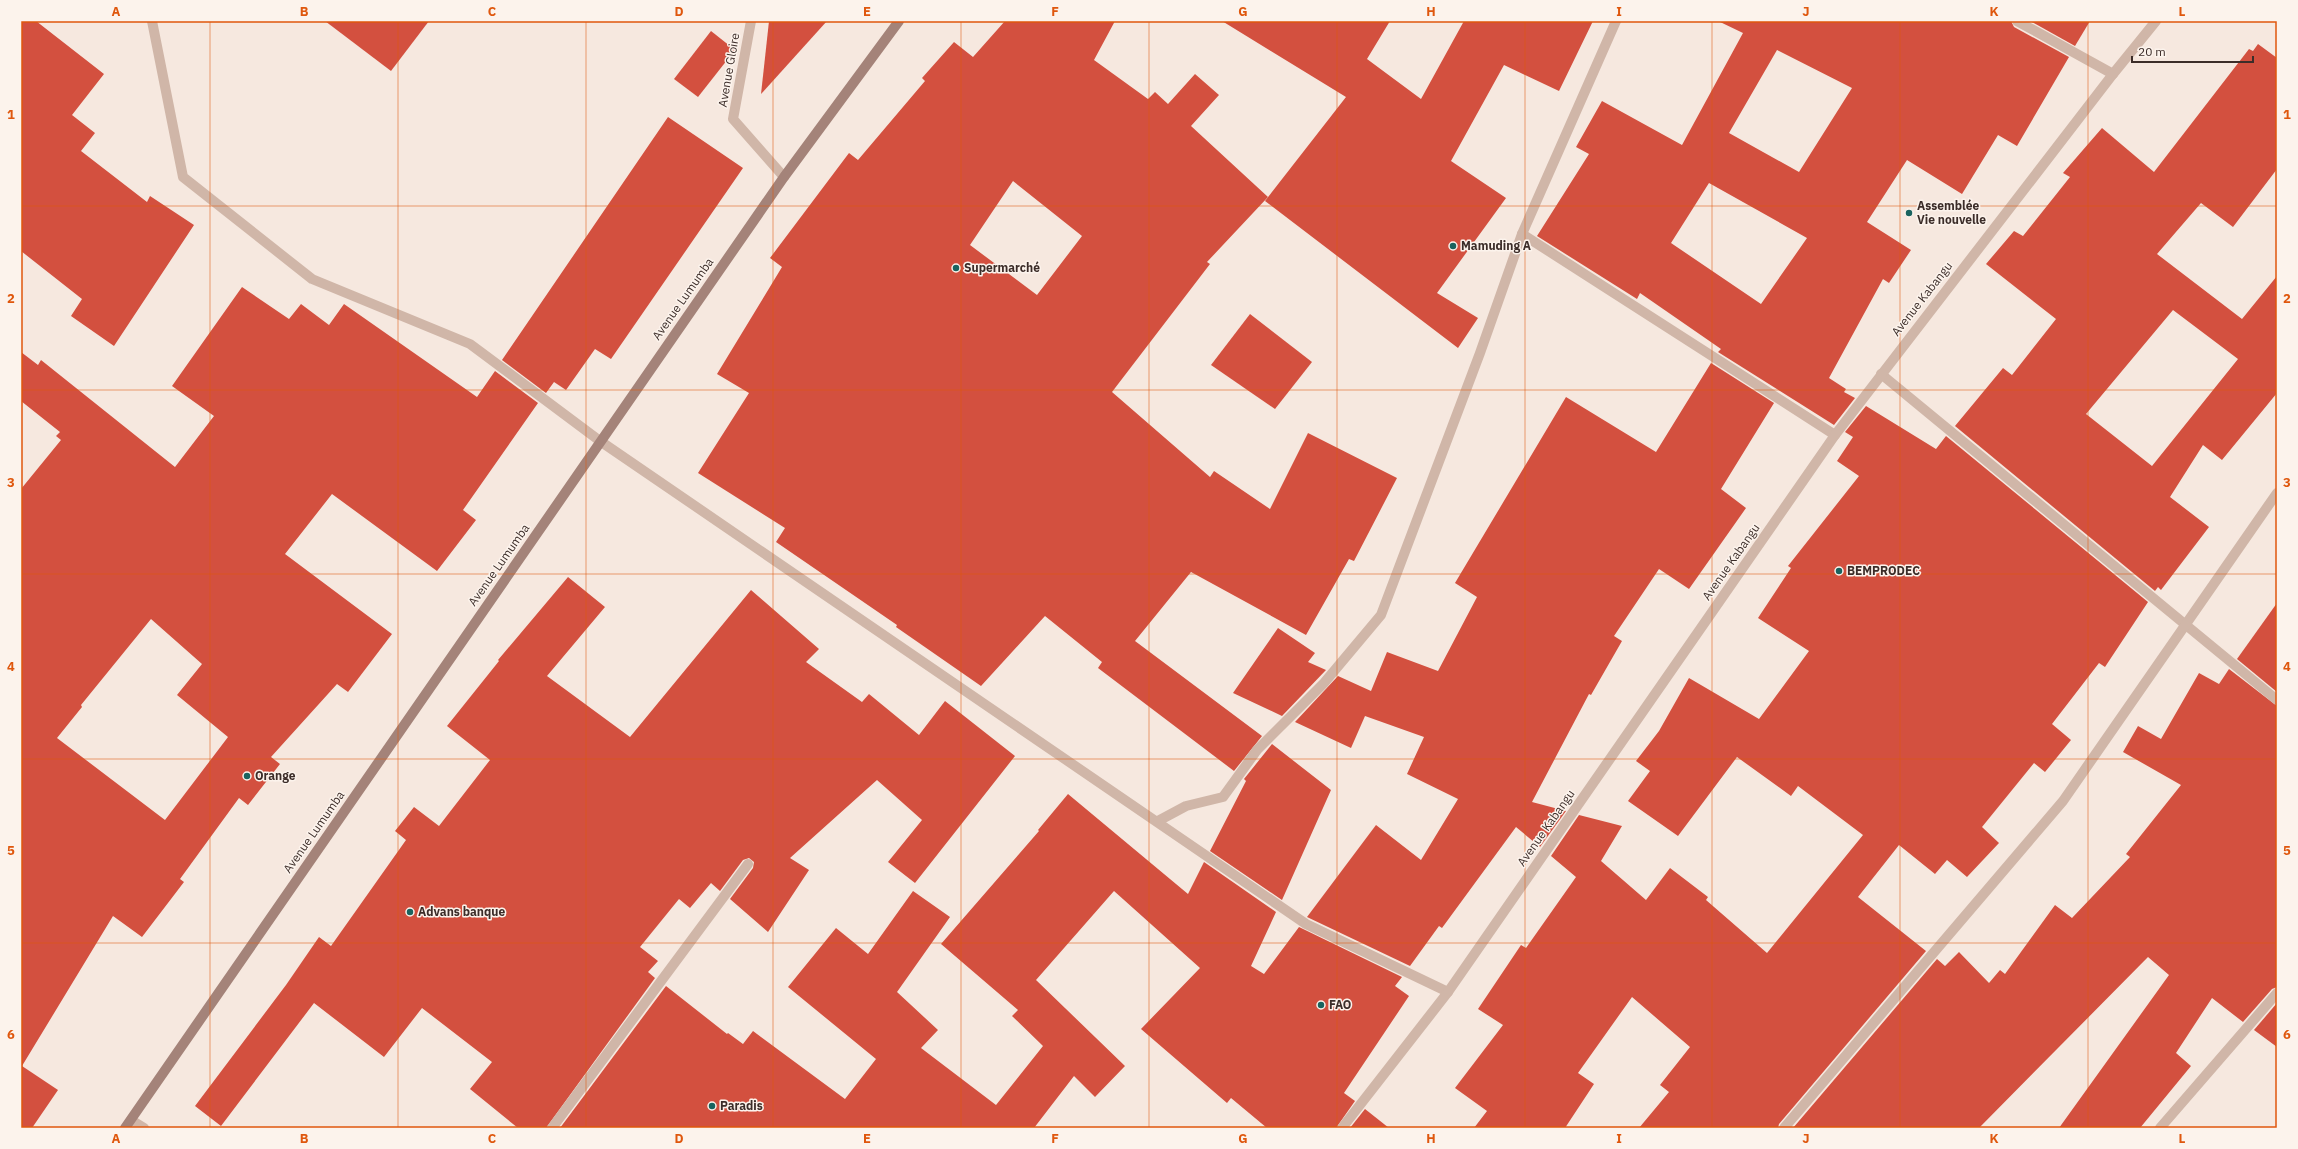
<svg xmlns="http://www.w3.org/2000/svg" width="2298" height="1149" font-family="'IBM Plex Sans',sans-serif">
<style>
.building{fill:#d3503f;fill-rule:evenodd}
.lines{fill:none;stroke-linecap:round;stroke-linejoin:round}
.minor{stroke:#d0b6a8;stroke-width:10}
.secondary{stroke:#a48379;stroke-width:10}
.grid{fill:none;stroke:#df570d;stroke-width:1;stroke-opacity:0.55}
.poi-dot{fill:#19635f;stroke:#fcf3ec;stroke-width:1.5}
.labels{text-anchor:middle;stroke-width:3;stroke-linejoin:round;paint-order:stroke}
.street-label{font-size:12px;fill:#3c2d29;stroke:#fcf3ec}
.poi-label{font-size:12px;font-weight:bold;fill:#3c2d29;stroke:#fcf3ec;text-anchor:start}
.neatline{fill:none;stroke:#df570d;stroke-width:1.5}
.grid-label{font-size:13px;text-anchor:middle;font-weight:bold;fill:#df570d}
</style>
<rect width="100%" height="100%" fill="#f6e8df"/>
<g class="building">
<polygon points="21,21 36,21 104,74 72,115 95,133 81,151 147,202 150,196 194,225 114,346 71,316 82,299 21,251"/>
<polygon points="325,21 429,21 391,71"/>
<polygon points="769,21 827,21 761,94"/>
<path d="M1005,21H1115L1094,60L1148,99L1155,92L1168,104L1195,74L1219,95L1191,126L1268,197L1207,262L1210,264L1112,392L1210,477L1214,471L1270,509L1308,433L1397,478L1354,561L1349,559L1306,635L1191,572L1135,641L1262,736L1234,771L1098,668L1102,662L1045,616L981,686L896,627L897,625L776,542L785,528L698,473L749,393L717,374L782,267L770,258L849,153L858,160L925,81L922,78L954,42L973,57ZM1013,181L1082,236L1037,295L970,245Z"/>
<polygon points="1222,21 1390,21 1367,59 1421,99 1464,21 1593,21 1559,91 1504,65 1451,161 1506,198 1437,293 1478,318 1458,348 1265,201 1346,97"/>
<path d="M1718,21H2011L2014,27L2069,57L2017,146L1998,135L1962,194L1907,160L1867,222L1911,250L1889,283L1883,279L1829,378L1846,389L1844,392L1855,398L1834,425L1718,352L1721,349L1640,293L1637,299L1537,236L1589,154L1576,147L1602,101L1682,145L1743,33ZM1777,50L1852,88L1799,172L1729,133ZM1709,183L1807,238L1761,304L1671,243Z"/>
<polygon points="2030,21 2090,21 2075,46"/>
<polygon points="711,31 735,50 698,97 674,79"/>
<path d="M2258,44L2277,58V169L2233,227L2201,203L2157,254L2242,319L2277,276V393L2222,460L2203,445L2170,497L2209,527L2161,590L2158,587L2155,591L1955,426L2003,368L2012,375L2056,319L1986,264L2014,231L2023,236L2070,177L2063,173L2102,128L2154,172L2249,49L2253,51ZM2173,310L2238,359L2152,466L2086,414Z"/>
<polygon points="668,117 743,168 611,359 595,349 566,390 554,382 546,393 502,360"/>
<path d="M242,287L289,319L301,304L329,325L344,304L477,397L495,371L538,403L463,510L476,520L437,571L332,494L285,554L392,634L348,692L337,684L271,757L280,764L248,805L239,798L180,879L184,882L142,937L113,916L22,1066L58,1090L32,1128H21V489L61,440L56,436L60,432L21,401V352L38,365L41,360L175,467L214,416L172,386ZM151,619L202,664L177,695L228,737L165,820L57,738L82,707L81,705Z"/>
<polygon points="1250,314 1312,362 1275,409 1211,365"/>
<polygon points="1711,363 1774,403 1721,489 1746,508 1689,589 1659,569 1614,636 1622,641 1591,695 1589,694 1532,802 1566,811 1540,847 1516,827 1442,928 1439,926 1410,966 1307,917 1376,825 1421,860 1458,799 1407,774 1424,737 1365,716 1351,748 1295,722 1338,676 1371,691 1387,652 1438,671 1477,597 1455,583 1566,397 1656,452"/>
<polygon points="1866,406 1936,449 1946,436 2148,602 2105,667 2099,663 2052,724 2071,740 2045,772 2034,763 1982,827 1999,843 1967,877 1947,860 1935,874 1899,845 1858,897 1926,951 1779,1124 1778,1128 1639,1128 1669,1092 1660,1085 1690,1047 1632,997 1578,1073 1594,1084 1565,1128 1474,1128 1487,1111 1455,1088 1503,1025 1478,1009 1521,945 1526,948 1576,877 1551,856 1579,815 1622,826 1601,861 1646,900 1670,868 1708,897 1706,900 1767,953 1863,835 1798,786 1791,796 1737,757 1678,836 1628,801 1650,771 1636,761 1659,731 1689,678 1759,719 1809,651 1758,618 1791,568 1788,566 1859,476 1837,461 1853,437 1845,432"/>
<polygon points="568,577 605,607 547,676 630,737 751,590 819,649 806,662 862,702 869,694 919,735 945,701 1015,756 915,883 888,862 922,820 877,780 790,858 809,870 768,932 730,899 753,868 754,862 749,858 743,860 720,891 711,883 690,908 679,899 640,947 658,961 648,972 655,978 546,1128 518,1128 470,1089 492,1062 422,1008 384,1057 314,1003 221,1126 195,1106 286,985 319,937 331,946 406,840 395,831 414,807 439,826 490,760 447,726 499,661 498,660"/>
<polygon points="2277,603 2277,692 2237,659"/>
<polygon points="1278,628 1315,653 1308,662 1326,670 1282,716 1233,693"/>
<polygon points="2229,669 2277,706 2277,987 2272,989 2243,1022 2212,998 2176,1053 2191,1066 2140,1128 2059,1128 2169,975 2148,957 1979,1128 1793,1128 1937,959 1945,966 1959,952 1989,983 2000,970 2005,974 2055,905 2072,918 2130,857 2126,854 2181,785 2123,752 2138,726 2161,739 2199,673 2219,684"/>
<polygon points="1272,744 1331,790 1282,900 1210,851 1246,781 1244,779"/>
<polygon points="1068,794 1188,894 1204,862 1276,912 1251,966 1264,974 1299,927 1402,977 1395,986 1409,996 1344,1093 1355,1101 1336,1128 1267,1128 1231,1098 1227,1103 1141,1029 1200,968 1114,891 1036,980 1125,1066 1095,1097 1074,1076 1034,1128 560,1128 666,986 727,1034 728,1033 743,1044 753,1031 845,1099 876,1059 788,987 836,928 868,954 913,891 950,917 897,992 938,1030 921,1048 996,1105 1043,1046 1012,1016 1018,1010 941,944 1039,831 1038,830"/>
<polygon points="2277,1003 2277,1047 2254,1030"/>
<polygon points="1365,1109 1389,1128 1350,1128"/>
</g>
<g class="lines">
<g class="minor">
<polyline points="152,21 183,177 312,279 470,344 600,441 1306,924 1448,992"/>
<polyline points="751,21 733,119 784,177"/>
<polyline points="2017,21 2113,74"/>
<polyline points="1522,234 1835,435"/>
<polyline points="1881,374 2277,700"/>
<polyline points="1158,821 1186,806 1223,797 1257,750 1324,683 1381,615 1480,353 1522,234 1616,21"/>
<polyline points="131,1120 144,1128"/>
<polyline points="552,1128 748,864"/>
<polyline points="1342,1128 1448,992 1835,435 2113,74 2156,21"/>
<polyline points="1784,1128 2063,801 2277,493"/>
<polyline points="2160,1128 2277,993"/>
</g>
<polyline class="secondary" points="125,1128 784,177 899,21"/>
</g>
<path class="grid" d="M210,21V1128M398,21V1128M586,21V1128M773,21V1128M961,21V1128M1149,21V1128M1337,21V1128M1525,21V1128M1712,21V1128M1900,21V1128M2088,21V1128M21,206H2277M21,390H2277M21,574H2277M21,759H2277M21,943H2277"/>
<g class="poi-dot">
<circle cx="1909" cy="213" r="4"/>
<circle cx="1453" cy="246" r="4"/>
<circle cx="956" cy="268" r="4"/>
<circle cx="1839" cy="571" r="4"/>
<circle cx="247" cy="776" r="4"/>
<circle cx="410" cy="912" r="4"/>
<circle cx="1321" cy="1005" r="4"/>
<circle cx="712" cy="1106" r="4"/>
</g>
<g class="labels">
<g class="street-label">
<text transform="translate(729 70) rotate(-80)" y="4">Avenue Gloire</text>
<text transform="translate(683 299) rotate(-55)" y="4">Avenue Lumumba</text>
<text transform="translate(1922 299) rotate(-52)" y="4">Avenue Kabangu</text>
<text transform="translate(1731 562) rotate(-55)" y="4">Avenue Kabangu</text>
<text transform="translate(499 565) rotate(-55)" y="4">Avenue Lumumba</text>
<text transform="translate(1546 828) rotate(-55)" y="4">Avenue Kabangu</text>
<text transform="translate(314 832) rotate(-55)" y="4">Avenue Lumumba</text>
</g>
<g class="poi-label">
<text x="1917" y="210">Assemblée<tspan x="1917" dy="14">Vie nouvelle</tspan></text>
<text x="1461" y="250">Mamuding A</text>
<text x="964" y="272">Supermarché</text>
<text x="1847" y="575">BEMPRODEC</text>
<text x="255" y="780">Orange</text>
<text x="418" y="916">Advans banque</text>
<text x="1329" y="1009">FAO</text>
<text x="720" y="1110">Paradis</text>
</g>
</g>
<rect width="2298" height="1149" fill="none" stroke="#fcf3ec" stroke-width="44"/>
<path d="M2132 56v6h121v-6" fill="none" stroke="#3c2d29" stroke-width="2"/>
<text x="2138" y="56" font-size="12" fill="#3c2d29" stroke="#fcf3ec" stroke-width="3" paint-order="stroke">20 m</text>
<rect x="22" y="22" width="2254" height="1105" class="neatline"/>
<g class="grid-label">
<text x="116" y="16">A</text>
<text x="304" y="16">B</text>
<text x="492" y="16">C</text>
<text x="679" y="16">D</text>
<text x="867" y="16">E</text>
<text x="1055" y="16">F</text>
<text x="1243" y="16">G</text>
<text x="1431" y="16">H</text>
<text x="1619" y="16">I</text>
<text x="1806" y="16">J</text>
<text x="1994" y="16">K</text>
<text x="2182" y="16">L</text>
<text x="11" y="119">1</text>
<text x="2287" y="119">1</text>
<text x="11" y="303">2</text>
<text x="2287" y="303">2</text>
<text x="11" y="487">3</text>
<text x="2287" y="487">3</text>
<text x="11" y="671">4</text>
<text x="2287" y="671">4</text>
<text x="11" y="855">5</text>
<text x="2287" y="855">5</text>
<text x="11" y="1039">6</text>
<text x="2287" y="1039">6</text>
<text x="116" y="1143">A</text>
<text x="304" y="1143">B</text>
<text x="492" y="1143">C</text>
<text x="679" y="1143">D</text>
<text x="867" y="1143">E</text>
<text x="1055" y="1143">F</text>
<text x="1243" y="1143">G</text>
<text x="1431" y="1143">H</text>
<text x="1619" y="1143">I</text>
<text x="1806" y="1143">J</text>
<text x="1994" y="1143">K</text>
<text x="2182" y="1143">L</text>
</g>
</svg>
